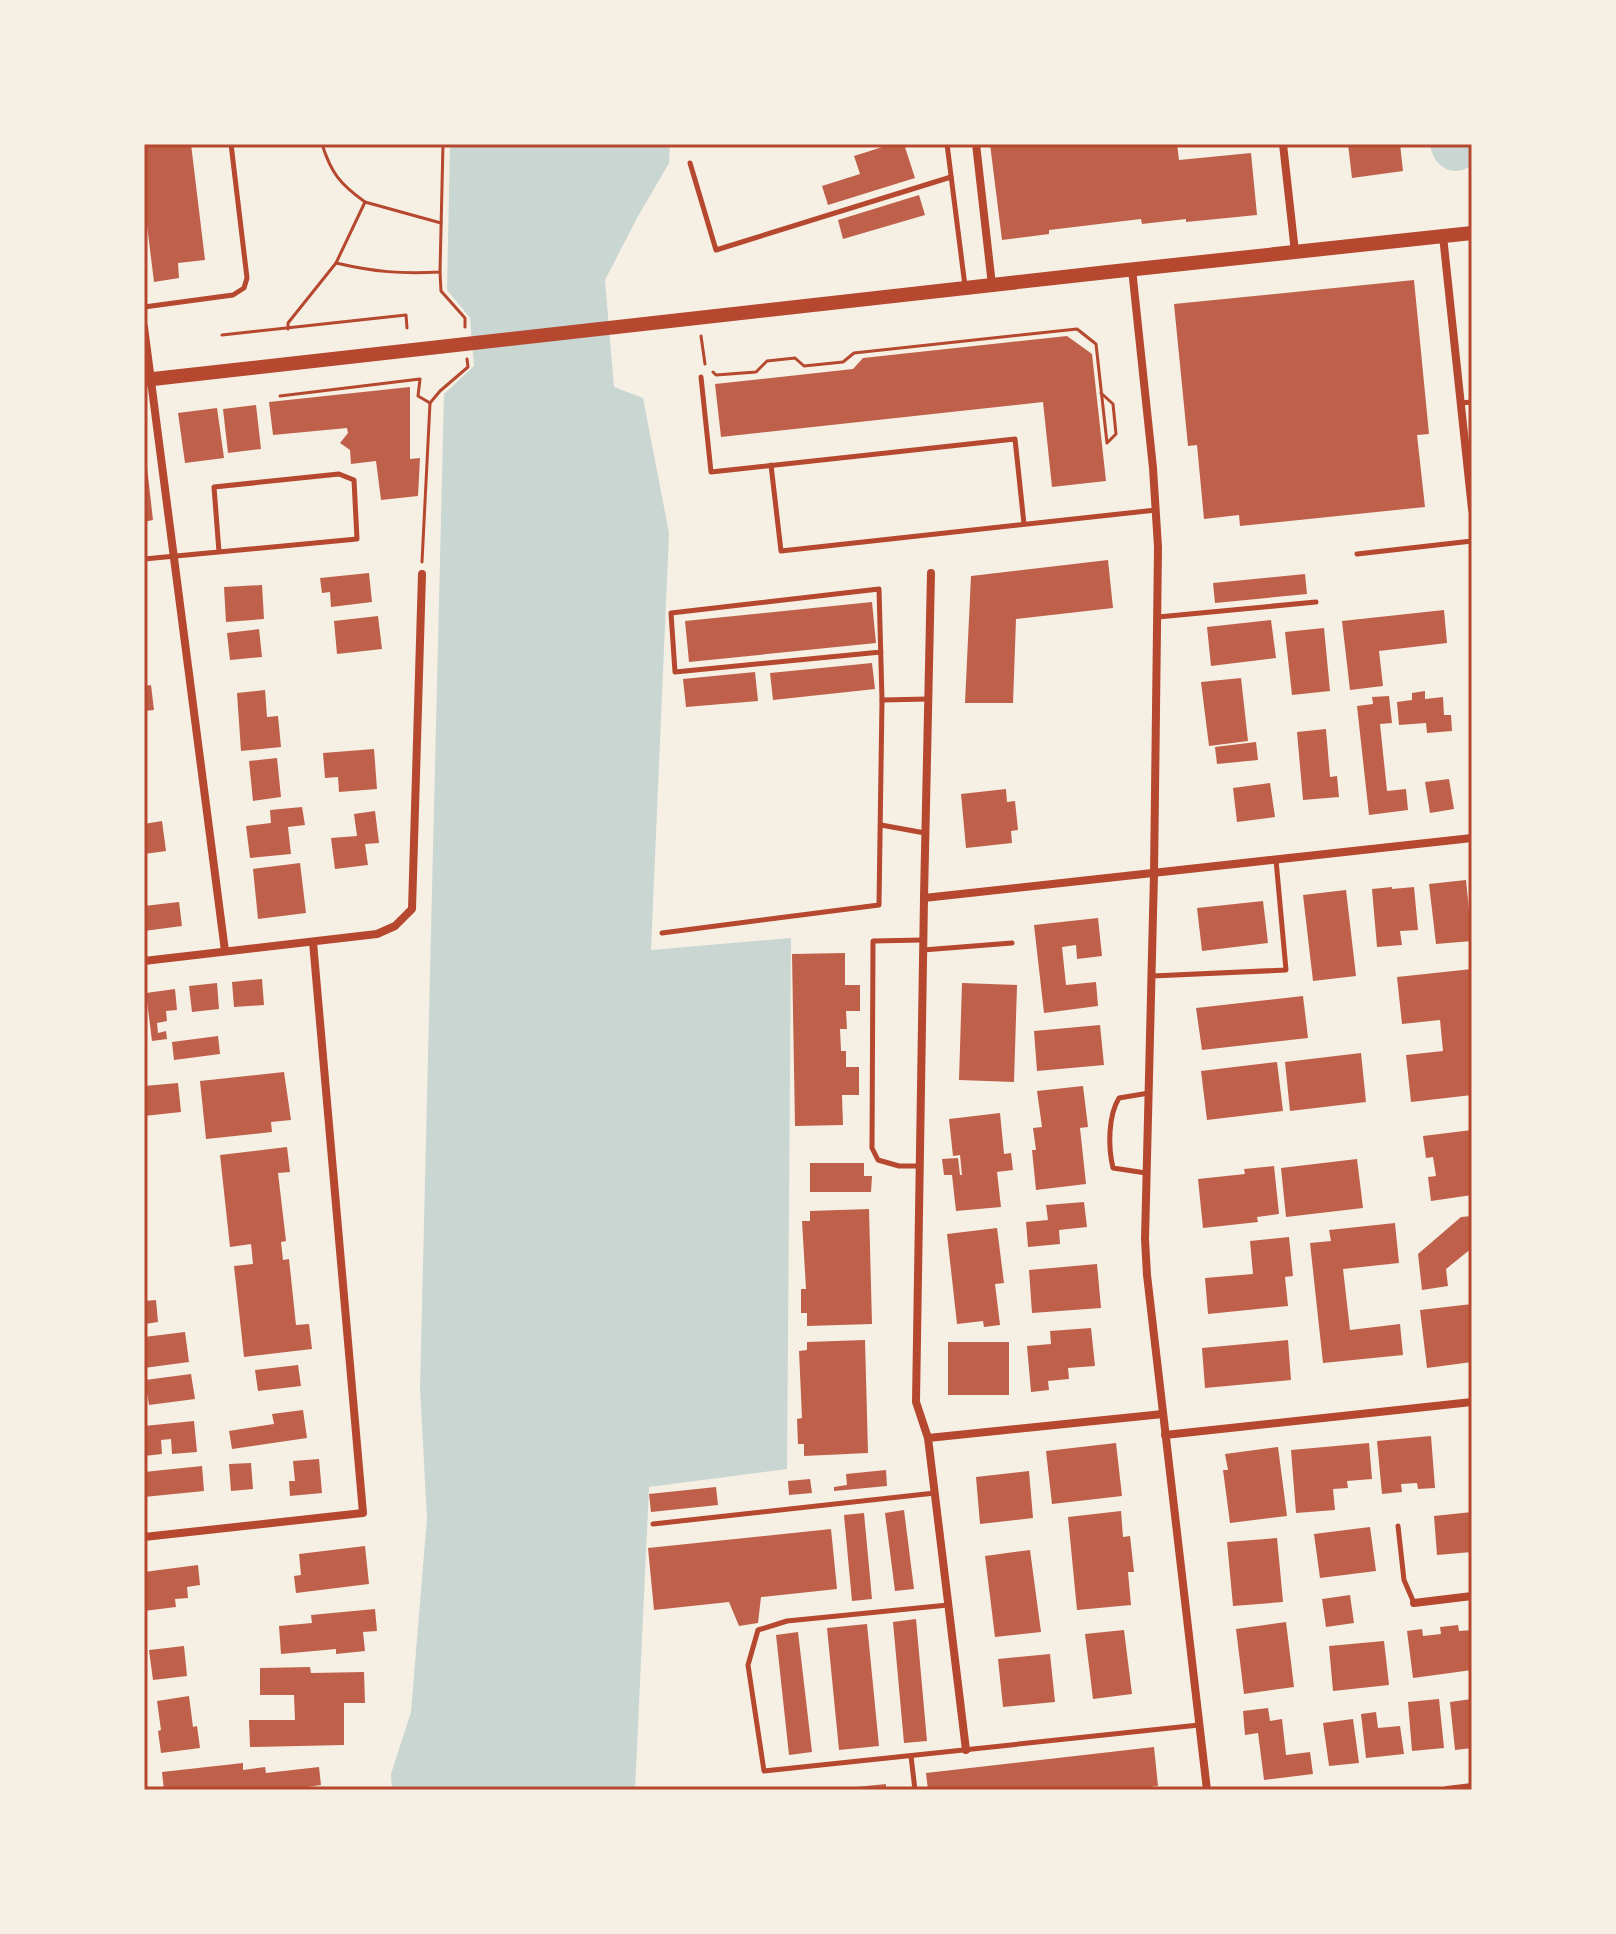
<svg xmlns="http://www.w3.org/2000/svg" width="1616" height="1934" font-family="'Roboto Condensed',sans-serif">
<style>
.water{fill:#c9d6d2}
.building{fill:#bf614a}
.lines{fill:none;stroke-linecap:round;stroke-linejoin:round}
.path{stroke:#b5482f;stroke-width:3}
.service{stroke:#b5482f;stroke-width:5}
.minor{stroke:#b5482f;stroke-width:8}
.secondary{stroke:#b5482f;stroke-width:14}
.neatline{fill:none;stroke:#b5482f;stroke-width:3}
</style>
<rect width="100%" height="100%" fill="#f6efe4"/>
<g class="water">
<polygon points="450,144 670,144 669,163 637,218 605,280 614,387 643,398 669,533 651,950 791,938 787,1469 649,1487 635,1790 392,1790 391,1774 411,1712 427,1518 420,1389 444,394 474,366 470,318 447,290"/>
<path d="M1430,144H1472V165C1453,179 1433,167 1430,144Z"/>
</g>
<g class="building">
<polygon points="144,144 191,144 205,260 178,263 179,278 154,282 144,201"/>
<polygon points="892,144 904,144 915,178 828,205 822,186 860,174 854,156"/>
<polygon points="990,144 1177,144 1179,160 1251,153 1257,215 1186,222 1186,219 1142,224 1141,219 1049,230 1049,234 1002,240"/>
<polygon points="1348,144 1400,144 1403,171 1352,178"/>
<polygon points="919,195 925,215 843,239 838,220"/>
<polygon points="1414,280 1429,434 1417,435 1425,507 1240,526 1239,515 1204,519 1197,445 1188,446 1174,304"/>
<polygon points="1067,336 1092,354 1106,481 1052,487 1043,402 721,437 715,384 853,369 863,358"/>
<polygon points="410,387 410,459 420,458 418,496 381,500 376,461 351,464 350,450 340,443 348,433 347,428 273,435 269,402"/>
<polygon points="256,405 261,449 228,453 223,409"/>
<polygon points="217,408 224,458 185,463 178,413"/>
<polygon points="144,458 146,458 153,520 144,522"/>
<polygon points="1108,560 1113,608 1016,619 1013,703 965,703 971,576"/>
<polygon points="369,573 372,602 331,607 330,592 322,593 320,578"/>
<polygon points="1305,574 1307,594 1215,603 1213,583"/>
<polygon points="262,585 264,619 226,622 224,587"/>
<polygon points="872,602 876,643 689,662 685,621"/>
<polygon points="1444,610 1447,643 1379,651 1383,686 1350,690 1342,621"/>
<polygon points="378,616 382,649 337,654 334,621"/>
<polygon points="1271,620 1276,658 1211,666 1207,627"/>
<polygon points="1324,628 1330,691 1292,695 1285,632"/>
<polygon points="259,629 262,657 230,660 227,633"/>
<polygon points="872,663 875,689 773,700 770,673"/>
<polygon points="755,672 758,701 686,707 683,679"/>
<polygon points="1241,678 1248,741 1209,746 1201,682"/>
<polygon points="151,685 154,710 144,711 144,686"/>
<polygon points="265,690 267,717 278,716 281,747 241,751 237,693"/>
<polygon points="1425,691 1425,699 1443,697 1444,715 1451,715 1452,731 1427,733 1426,723 1399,725 1397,702 1412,700 1412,693"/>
<polygon points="1389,696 1392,723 1380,724 1387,791 1406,789 1408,810 1369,815 1357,706 1373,704 1372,697"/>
<polygon points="1326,729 1330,777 1337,776 1339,797 1303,800 1297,732"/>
<polygon points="1256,742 1258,760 1217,764 1215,747"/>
<polygon points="374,749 377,789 339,792 338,777 325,778 323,753"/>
<polygon points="277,758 281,797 253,801 249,761"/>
<polygon points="1449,779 1454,809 1430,813 1425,782"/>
<polygon points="1270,783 1275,817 1237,822 1233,788"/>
<polygon points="1006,789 1007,802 1015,801 1018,830 1011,831 1012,843 966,848 961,794"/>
<polygon points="302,807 305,825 288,827 291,854 250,858 246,826 271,823 270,810"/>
<polygon points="375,811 379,843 365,844 368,865 335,869 331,838 357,836 354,814"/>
<polygon points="162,821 166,851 144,854 144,824"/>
<polygon points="300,863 306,913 258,919 253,869"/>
<polygon points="1466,880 1472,941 1436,944 1429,884"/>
<polygon points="1392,887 1392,889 1414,887 1418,930 1400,931 1402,945 1377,947 1372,889"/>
<polygon points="1346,890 1356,976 1313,981 1303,895"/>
<polygon points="1263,901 1268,943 1202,951 1197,908"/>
<polygon points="179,902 182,926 144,931 144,906"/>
<polygon points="1098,918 1102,956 1077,959 1076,945 1062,947 1066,985 1096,982 1098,1006 1044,1013 1034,925"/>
<polygon points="845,953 845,985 860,985 860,1011 846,1011 847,1029 840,1029 841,1051 846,1051 846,1067 859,1067 859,1095 842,1095 843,1125 795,1126 792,954"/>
<polygon points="1472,969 1472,1095 1411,1102 1406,1055 1443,1051 1440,1020 1402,1024 1397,977"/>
<polygon points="262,979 264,1005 234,1007 232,982"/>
<polygon points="217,983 219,1009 192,1012 189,986"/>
<polygon points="962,983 1017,985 1014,1082 959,1080"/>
<polygon points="175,989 177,1010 166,1011 167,1021 157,1023 158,1033 166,1031 167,1039 152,1041 146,993"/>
<polygon points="1303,996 1308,1038 1202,1050 1196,1008"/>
<polygon points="1100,1025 1104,1065 1037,1071 1034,1031"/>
<polygon points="218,1036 220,1054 174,1060 172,1042"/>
<polygon points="1361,1053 1366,1102 1290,1111 1285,1062"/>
<polygon points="1277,1062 1283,1111 1207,1120 1201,1071"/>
<polygon points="284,1072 291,1120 271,1122 272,1132 206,1139 200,1081"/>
<polygon points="178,1083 181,1112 144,1116 144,1086"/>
<polygon points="1083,1086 1088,1127 1080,1128 1086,1184 1036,1190 1032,1150 1036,1150 1033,1128 1042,1127 1037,1091"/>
<polygon points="1000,1113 1004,1154 1011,1153 1013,1170 997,1172 1001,1207 956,1211 952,1175 944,1175 942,1159 958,1158 960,1175 962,1175 960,1155 953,1156 949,1119"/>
<polygon points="1472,1130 1472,1195 1431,1201 1428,1177 1436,1176 1433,1157 1426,1158 1423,1136"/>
<polygon points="287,1147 290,1172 278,1173 286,1241 281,1242 283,1260 289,1259 296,1325 309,1324 312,1349 244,1357 234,1266 253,1264 251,1244 230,1247 220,1155"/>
<polygon points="1357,1159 1363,1208 1286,1217 1281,1168"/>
<polygon points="810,1163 864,1163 864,1176 872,1176 871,1192 810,1192"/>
<polygon points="1274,1166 1279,1214 1257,1217 1258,1222 1203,1228 1198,1179 1245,1174 1244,1169"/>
<polygon points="1084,1202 1087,1227 1059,1230 1060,1244 1028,1247 1026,1222 1048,1220 1046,1205"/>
<polygon points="869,1209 872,1324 807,1326 807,1313 801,1313 801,1289 806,1289 802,1221 810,1221 810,1211"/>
<polygon points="1472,1216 1472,1248 1446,1269 1448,1286 1422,1290 1418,1254 1461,1217"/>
<polygon points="1395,1223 1399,1263 1343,1269 1350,1330 1400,1324 1403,1355 1323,1363 1310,1243 1331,1241 1329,1230"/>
<polygon points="997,1228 1004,1283 995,1284 1000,1325 984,1327 983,1321 957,1324 947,1234"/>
<polygon points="1289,1237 1293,1276 1285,1277 1288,1306 1208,1314 1205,1278 1253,1274 1250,1241"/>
<polygon points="1097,1264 1101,1308 1032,1313 1029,1270"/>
<polygon points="156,1300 158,1322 145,1324 144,1301"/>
<polygon points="1472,1304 1472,1362 1427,1368 1420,1310"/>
<polygon points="1091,1328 1095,1366 1068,1368 1069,1379 1048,1381 1049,1390 1031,1392 1027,1346 1051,1344 1050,1331"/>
<polygon points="185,1332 189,1362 144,1368 144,1337"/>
<polygon points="865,1340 868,1453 804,1456 804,1444 798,1444 797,1419 802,1418 799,1351 807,1350 807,1342"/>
<polygon points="1288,1340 1291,1380 1205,1388 1202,1348"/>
<rect x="948" y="1342" width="61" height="53"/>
<polygon points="298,1365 301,1386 258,1391 255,1370"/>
<polygon points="191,1374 195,1399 149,1405 145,1380"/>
<polygon points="303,1410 307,1438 232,1449 229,1431 274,1424 272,1414"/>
<polygon points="194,1421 197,1452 172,1454 171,1439 161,1440 162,1454 144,1456 144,1426"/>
<polygon points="1431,1436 1435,1488 1418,1489 1417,1483 1401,1484 1402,1492 1382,1494 1377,1441"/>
<polygon points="1116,1443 1122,1496 1052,1504 1046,1451"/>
<polygon points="1369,1443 1372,1479 1347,1481 1348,1488 1333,1489 1335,1510 1296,1513 1291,1450"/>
<polygon points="1278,1447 1287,1516 1230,1523 1223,1470 1228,1470 1225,1454"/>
<polygon points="319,1459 322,1493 290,1496 289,1481 295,1481 293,1461"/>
<polygon points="251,1463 253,1489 231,1491 229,1464"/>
<polygon points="202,1466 204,1491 144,1497 144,1472"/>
<polygon points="886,1470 887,1486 834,1491 834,1487 847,1485 846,1474"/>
<polygon points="1029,1471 1033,1518 980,1524 976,1477"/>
<polygon points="810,1479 812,1493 789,1495 788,1481"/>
<polygon points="716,1487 718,1505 651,1512 649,1494"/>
<polygon points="904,1510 914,1589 895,1591 885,1513"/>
<polygon points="1121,1511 1123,1537 1130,1536 1134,1572 1128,1572 1131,1605 1077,1610 1068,1517"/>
<polygon points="1472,1512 1472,1552 1437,1555 1434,1516"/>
<polygon points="864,1513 872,1599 852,1601 844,1515"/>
<polygon points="1370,1527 1376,1571 1320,1578 1314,1534"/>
<polygon points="831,1529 837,1589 761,1597 758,1623 739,1626 729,1602 654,1610 648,1548"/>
<polygon points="1277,1538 1283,1602 1233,1606 1227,1542"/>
<polygon points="365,1546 369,1584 296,1593 294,1576 301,1575 299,1554"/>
<polygon points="1030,1550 1041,1632 995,1637 985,1556"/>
<polygon points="198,1565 200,1585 187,1587 188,1598 175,1599 176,1607 144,1611 144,1572"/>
<polygon points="1350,1595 1354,1623 1326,1627 1322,1599"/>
<polygon points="375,1609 377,1631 363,1632 365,1651 336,1654 336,1649 281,1654 279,1626 312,1623 311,1615"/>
<polygon points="916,1619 927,1741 904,1743 893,1622"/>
<polygon points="1286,1622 1294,1687 1244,1694 1236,1629"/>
<polygon points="867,1624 879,1746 839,1750 827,1628"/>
<polygon points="1458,1625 1459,1631 1472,1630 1472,1670 1413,1678 1407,1631 1422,1629 1423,1636 1441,1634 1440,1627"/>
<polygon points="1124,1630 1132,1694 1093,1699 1085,1634"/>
<polygon points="798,1632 812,1752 789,1755 776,1635"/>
<polygon points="1384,1641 1389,1685 1333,1691 1329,1646"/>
<polygon points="184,1646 187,1676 153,1680 149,1650"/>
<polygon points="1050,1654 1055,1702 1003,1707 998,1659"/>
<polygon points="310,1667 311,1673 364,1672 365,1703 344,1703 344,1745 250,1747 249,1720 295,1720 294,1695 260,1695 260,1668"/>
<polygon points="189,1696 193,1727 197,1726 200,1748 161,1753 158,1731 161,1730 157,1701"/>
<polygon points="1439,1699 1444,1748 1412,1751 1408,1702"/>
<polygon points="1472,1699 1472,1748 1455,1750 1450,1702"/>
<polygon points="1268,1708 1270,1721 1282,1719 1286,1755 1310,1752 1313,1774 1264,1780 1258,1733 1245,1735 1243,1711"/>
<polygon points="1376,1712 1378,1728 1400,1726 1404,1754 1366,1758 1361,1714"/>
<polygon points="1353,1719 1359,1763 1329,1766 1323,1723"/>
<polygon points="1154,1747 1158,1786 1126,1790 928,1790 926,1773"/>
<polygon points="243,1763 243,1770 265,1767 266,1773 319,1767 321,1785 308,1787 308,1790 164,1790 162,1772"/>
<polygon points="886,1784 886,1790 846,1790 846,1788"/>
</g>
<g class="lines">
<g class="path">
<polyline points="365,202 441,223"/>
<path d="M336,263C375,272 400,274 440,272L443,144"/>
<polyline points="440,272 441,291 465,318 465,327"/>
<path d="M288,329V323L336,263L365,202C340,184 331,173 322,144"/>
<polyline points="222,335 406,315 407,328"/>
<polyline points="701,336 705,364"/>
<polyline points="713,372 716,375 756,372 767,361 795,358 804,366 843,362 854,353 1077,329 1096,344 1107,443 1116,434 1113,404 1101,393"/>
<polyline points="280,396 420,379 418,396 430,403 422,562"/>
<polyline points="430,403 440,391 468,367 467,359"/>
</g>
<g class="service">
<polyline points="947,144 965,286"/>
<polyline points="690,163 716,250 951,177"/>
<polyline points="144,307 233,295 244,288 247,278 231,144"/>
<polyline points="701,377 711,472 1015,439 1024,524"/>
<polyline points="1461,403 1472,402"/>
<polyline points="771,465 781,551 1156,510"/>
<polyline points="1357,554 1472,541"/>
<path d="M144,559C215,552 286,546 357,539L354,480L339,474L214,487L219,552"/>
<polyline points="1158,617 1316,602"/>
<polyline points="882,700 928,699"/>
<polyline points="881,825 925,833"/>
<polyline points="662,933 879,905 882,700 879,589 671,613 675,672 881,652"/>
<polyline points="923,950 1012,943"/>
<polyline points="1152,976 1286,970 1276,860"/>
<polyline points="920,1166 899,1166 878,1160 872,1148 873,941 923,940"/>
<path d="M1146,1173L1113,1168C1108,1147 1108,1116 1119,1098L1149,1093"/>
<polyline points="653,1524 935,1493"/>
<polyline points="1398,1526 1404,1580 1414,1603"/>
<polyline points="948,1605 787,1621 758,1630 748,1665 764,1771 1199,1725"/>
<polyline points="911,1756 915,1790"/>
</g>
<g class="minor">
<polyline points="976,144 992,285"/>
<polyline points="1283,144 1295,252"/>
<polyline points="1443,236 1472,509"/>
<polyline points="1132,269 1153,468 1158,547 1154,874 1145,1239 1147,1275 1207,1790"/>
<polyline points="144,327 225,951"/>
<polyline points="931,573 924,898 916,1402 928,1438 966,1750"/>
<polyline points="924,898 1472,838"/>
<polyline points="144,961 377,934 395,926 412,909 422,574"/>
<polyline points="1165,1435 1472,1402"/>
<polyline points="928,1438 1163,1414"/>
<polyline points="144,1537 363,1513 313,942"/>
<polyline points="1414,1603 1472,1596"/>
<polyline points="1447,1790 1472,1787"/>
</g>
<polyline class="secondary" points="144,380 1108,272 1472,233"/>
</g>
<rect width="1616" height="1934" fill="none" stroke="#f6efe4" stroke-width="292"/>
<rect x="146" y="146" width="1324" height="1642" class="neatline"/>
</svg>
